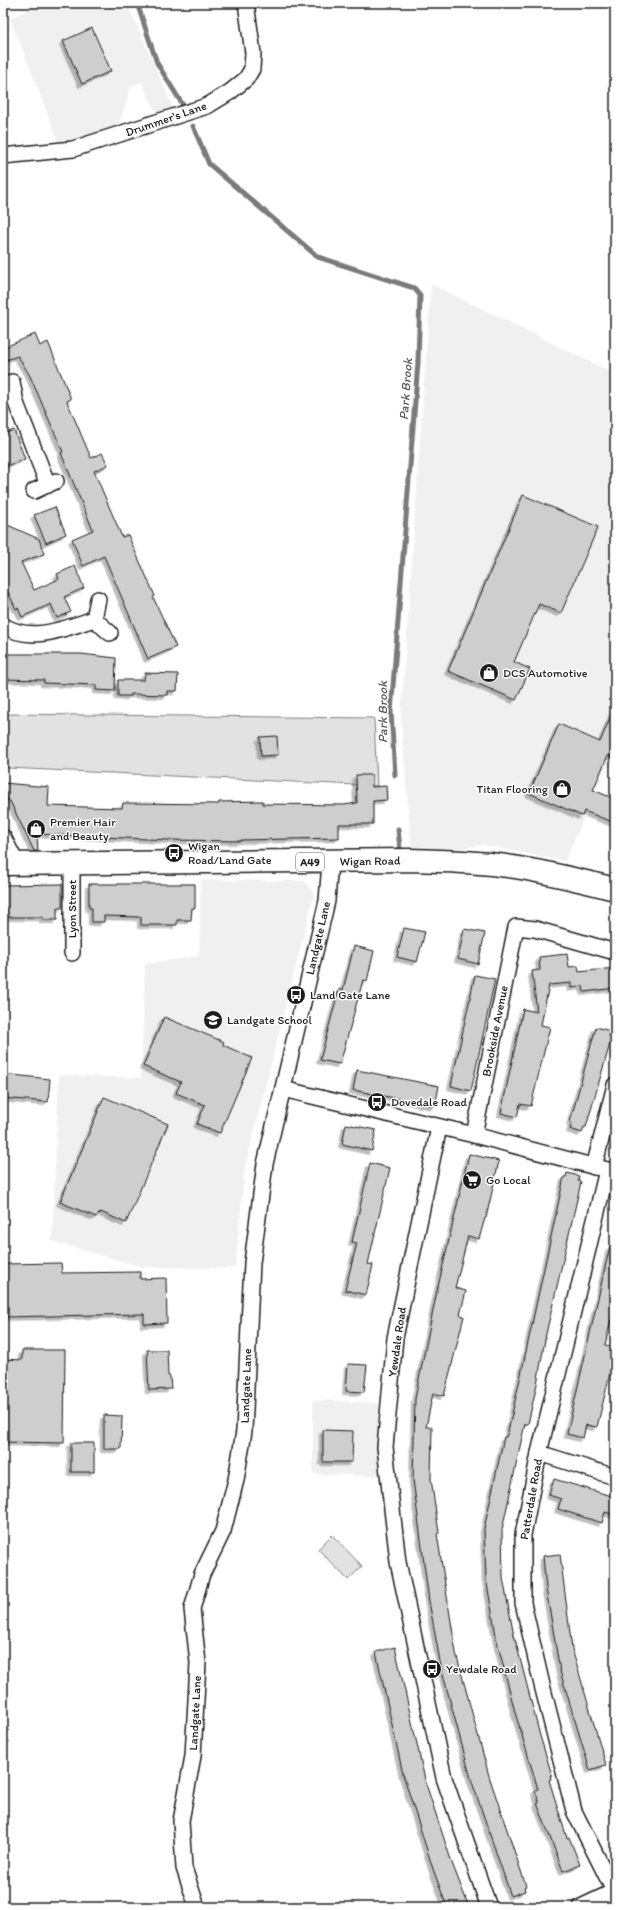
<svg xmlns="http://www.w3.org/2000/svg" width="618" height="1910" font-family="Itim,sans-serif">
<style>
.built{fill:#f0f0f0}
.green{fill:#e2e2e2;stroke:#7f7f7f}
.lines{fill:none;stroke-linecap:round;stroke-linejoin:round}
.stream{stroke:#7a7a7a;stroke-width:5}
.building{fill:#cecece;stroke:#1c1c1c;filter:url(#shadow)}
.street-casing{stroke:#1c1c1c;stroke-width:18}
.primary-casing{stroke:#1c1c1c;stroke-width:25}
.street{stroke:#fff;stroke-width:15}
.primary{stroke:#fff;stroke-width:22}
.labels{text-anchor:middle;stroke-width:3;stroke-linejoin:round;paint-order:stroke}
.shield{fill:#fff;stroke:#606060;stroke-width:1}
.shield-label{font-size:11px;font-weight:bold;fill:#1c1c1c}
.street-label{font-size:12px;fill:#1c1c1c;stroke:#fff}
.poi-label{font-size:12px;fill:#1c1c1c;stroke:#fff;text-anchor:start}
.water-label{font-size:13px;font-style:italic;fill:#5a5a5a;stroke:#fff}
</style>
<defs>
<filter id="shadow"><feDropShadow dx="-3.5" dy="3.5" stdDeviation="0" flood-color="#0004"/></filter>
</defs>
<rect width="100%" height="100%" fill="#fff"/>
<filter id="ink" filterUnits="userSpaceOnUse"><feTurbulence type="fractalNoise" baseFrequency=".025" numOctaves="2"/><feDisplacementMap in="SourceGraphic" scale="8" xChannelSelector="R" yChannelSelector="G"/><feConvolveMatrix kernelMatrix="1 2 1 2 8 2 1 2 1" color-interpolation-filters="sRGB"/></filter>
<g filter="url(#ink)">
<g class="built">
<polygon points="42,3 127,3 175,112 159,118 142,82 131,87 117,129 60,145 10,18"/>
<polygon points="431,284 615,374 615,767 607,765 565,861 483,845 412,855 401,718"/>
<polygon points="201,880 305,881 314,894 245,1167 235,1268 143,1267 52,1241 59,1075 141,1078 145,964 199,956"/>
<polygon points="313,1400 379,1403 377,1436 379,1476 313,1474"/>
</g>
<g class="green">
<polygon points="3,714 374,718 377,786 8,768 3,766"/>
<polygon points="332,1535 362,1566 348,1580 318,1549"/>
</g>
<g class="lines">
<g class="stream">
<polyline points="137,3 157,63 184,107"/>
<polyline points="193,126 209,164 318,257 414,288 420,295 418,362 391,712 395,775"/>
<polyline points="398,829 400,849"/>
</g>
</g>
<g class="building">
<polygon points="92,28 111,71 82,84 63,41"/>
<polygon points="35,334 40,346 48,342 71,399 67,401 91,458 102,453 108,465 94,471 122,537 128,535 155,596 153,597 176,647 148,659 104,556 83,566 72,539 93,530 61,453 63,452 30,376 18,356 3,361 3,348"/>
<polygon points="14,430 25,459 3,467 3,434"/>
<polygon points="523,495 598,527 561,613 539,604 514,662 530,669 516,700 448,671"/>
<polygon points="55,507 66,534 46,543 34,515"/>
<polygon points="3,523 39,539 44,554 21,562 34,590 59,579 57,574 75,566 84,588 64,597 71,612 57,618 51,604 22,617 18,608 16,609 3,581"/>
<polygon points="3,654 81,654 116,658 115,691 96,690 96,685 44,683 44,680 3,679"/>
<polygon points="145,673 178,674 177,691 167,691 167,695 131,694 131,696 118,696 118,680 144,680"/>
<polygon points="615,706 615,758 608,755 593,790 615,799 615,823 584,811 582,816 529,793 559,724 600,742"/>
<polygon points="277,736 278,755 261,756 260,737"/>
<polygon points="356,775 372,775 372,787 386,786 387,800 373,801 373,824 339,824 339,838 241,840 241,841 169,840 37,834 38,851 34,851 10,801 8,801 3,786 3,783 49,787 48,806 122,808 123,803 219,804 219,802 263,801 263,804 344,805 357,803"/>
<polygon points="62,884 62,908 57,908 57,920 43,920 43,917 3,917 3,885"/>
<polygon points="89,884 195,884 195,908 192,908 191,920 177,920 177,925 141,925 141,917 104,916 104,922 92,922 92,908 89,908"/>
<polygon points="404,928 425,932 417,962 397,957"/>
<polygon points="464,929 485,933 478,964 458,959"/>
<polygon points="354,946 374,951 367,981 363,980 340,1064 320,1060 339,989 343,990"/>
<polygon points="567,954 569,967 578,966 579,972 615,968 615,988 584,992 583,986 571,988 571,983 549,985 541,1025 550,1027 531,1106 520,1104 517,1117 501,1113 523,1009 537,1012 532,971 540,970 539,957"/>
<polygon points="475,975 495,979 471,1091 451,1086"/>
<polygon points="164,1017 224,1042 223,1045 252,1058 220,1133 197,1124 205,1105 176,1093 181,1082 143,1066"/>
<polygon points="596,1027 610,1031 609,1036 612,1037 586,1127 584,1127 582,1133 570,1129 572,1123 570,1122"/>
<polygon points="357,1070 439,1086 435,1106 353,1090"/>
<polygon points="3,1074 50,1079 48,1102 3,1098"/>
<polygon points="104,1097 168,1124 126,1223 101,1212 96,1217 60,1202"/>
<polygon points="346,1124 376,1130 372,1151 342,1144"/>
<polygon points="469,1154 499,1161 486,1218 485,1218 479,1239 468,1236 455,1288 466,1291 460,1315 464,1316 444,1396 433,1393 426,1427 432,1427 431,1479 439,1533 437,1534 456,1653 489,1776 526,1886 524,1887 525,1891 511,1896 471,1779 441,1667 429,1601 413,1479 415,1399 437,1291"/>
<polygon points="370,1163 390,1168 368,1264 373,1265 366,1295 345,1290 357,1243 352,1242"/>
<polygon points="567,1173 579,1176 578,1181 581,1182 546,1334 537,1384 528,1424 525,1424 524,1428 502,1530 503,1578 513,1631 540,1736 552,1775 550,1775 551,1779 549,1780 567,1838 569,1837 580,1865 563,1871 537,1803 539,1802 535,1790 538,1789 515,1712 497,1641 486,1578 484,1529 504,1437 506,1437 508,1432 522,1370 564,1177 566,1177"/>
<polygon points="610,1246 615,1246 615,1321 611,1320 605,1345 615,1347 615,1353 597,1427 586,1425 583,1438 567,1434"/>
<polygon points="61,1263 62,1273 140,1272 140,1279 166,1278 167,1323 144,1324 144,1314 3,1317 3,1264"/>
<polygon points="22,1350 65,1350 64,1443 3,1442 3,1359 22,1360"/>
<polygon points="147,1350 167,1350 168,1376 170,1376 171,1389 149,1390"/>
<polygon points="348,1364 367,1365 364,1392 346,1391"/>
<polygon points="104,1415 122,1416 121,1449 104,1449"/>
<polygon points="323,1430 353,1431 352,1462 323,1462"/>
<rect x="71" y="1443" width="23" height="29"/>
<polygon points="554,1479 615,1497 615,1515 605,1512 602,1523 558,1509 561,1499 549,1495"/>
<polygon points="560,1554 572,1649 606,1765 590,1770 560,1671 546,1588 543,1556"/>
<polygon points="395,1647 426,1784 452,1863 469,1907 447,1907 433,1869 403,1774 376,1652"/>
</g>
<g class="lines">
<defs>
<g id="street">
<polyline points="3,156 73,149 207,106 230,92 246,79 252,69 253,53 246,3"/>
<polyline points="12,382 16,403 48,485"/>
<polyline points="34,491 56,481"/>
<polyline points="94,619 110,633"/>
<path d="M3,625C30,644 66,628 94,619L98,599"/>
<polyline points="3,837 17,864"/>
<polyline points="72,865 72,953"/>
<polyline points="283,1089 474,1135 615,1172"/>
<polyline points="439,1127 395,1338 385,1447 398,1562 444,1778 489,1907"/>
<polyline points="474,1135 516,927 535,929 615,952"/>
<polyline points="594,1167 615,1085"/>
<polyline points="607,1170 539,1453 523,1535 523,1603 542,1685 574,1811 614,1891"/>
<polyline points="539,1453 615,1477"/>
<polyline points="197,1907 184,1868 181,1821 193,1756 198,1663 192,1609 202,1574 223,1531 236,1480 244,1431 252,1263 265,1164 327,901 330,862"/>
<polyline points="581,1907 615,1891"/>
</g>
<path id="primary" d="M3,864L410,860C442,861 475,861 507,866C544,871 579,880 615,889"/>
</defs>
<use href="#street" class="street-casing"/>
<use href="#primary" class="primary-casing"/>
<use href="#street" class="street"/>
<use href="#primary" class="primary"/>
</g>
</g>
<defs>
<symbol id="shop-disc" viewBox="-11 -11 22 22"><circle r="9.5" fill="#1c1c1c" stroke="#fff"/><path d="M-5-2.5h2.3a2.7 3.5 0 0 1 5.4 0H5L5.5 6h-11ZM-1.5-2.5h3a1.5 2.3 0 0 0-3 0Z" fill="#fff"/></symbol>
<symbol id="bus-disc" viewBox="-11 -11 22 22"><circle r="9.5" fill="#1c1c1c" stroke="#fff"/><path d="M-5-6H5V4H4V6H2V4H-2V6H-4V4H-5ZM-3.5-4V0h7V-4ZM-3.5 1.2v1.5H-2V1.2ZM2 1.2v1.5H3.5V1.2Z" fill="#fff"/></symbol>
<symbol id="school-disc" viewBox="-11 -11 22 22"><circle r="9.5" fill="#1c1c1c" stroke="#fff"/><path d="M0-5L7-2L0 1L-7-2ZM-4 1L0 2.5L4 1V4Q0 6-4 4Z" fill="#fff"/></symbol>
<symbol id="supermarket-disc" viewBox="-11 -11 22 22"><circle r="9.5" fill="#1c1c1c" stroke="#fff"/><path d="M-6-5.5h2.5l.6 2H6L4.5 2H-2.5L-4.4-4H-6ZM-1.5 3.2a1.3 1.3 0 1 0 .1 0ZM3 3.2a1.3 1.3 0 1 0 .1 0Z" fill="#fff"/></symbol>
</defs>
<g fill-rule="evenodd">
<use href="#shop-disc" x="478" y="662" width="22" height="22"/>
<use href="#shop-disc" x="551" y="778" width="22" height="22"/>
<use href="#shop-disc" x="25" y="818" width="22" height="22"/>
<use href="#bus-disc" x="163" y="842" width="22" height="22"/>
<use href="#bus-disc" x="285" y="984" width="22" height="22"/>
<use href="#school-disc" x="202" y="1009" width="22" height="22"/>
<use href="#bus-disc" x="366" y="1091" width="22" height="22"/>
<use href="#supermarket-disc" x="461" y="1169" width="22" height="22"/>
<use href="#bus-disc" x="421" y="1658" width="22" height="22"/>
</g>
<g class="labels">
<rect class="shield" x="296" y="853" width="28" height="18" rx="3"/>
<g class="shield-label">
<text x="310" y="866">A49</text>
</g>
<g class="street-label">
<text transform="translate(166 119) rotate(-19)" y="4">Drummer's Lane</text>
<text transform="translate(370 861) rotate(-1)" y="4">Wigan Road</text>
<text transform="translate(72 909) rotate(-90)" y="4">Lyon Street</text>
<text transform="translate(318 938) rotate(-77)" y="4">Landgate Lane</text>
<text transform="translate(495 1031) rotate(-79)" y="4">Brookside Avenue</text>
<text transform="translate(397 1342) rotate(-82)" y="4">Yewdale Road</text>
<text transform="translate(246 1386) rotate(-88)" y="4">Landgate Lane</text>
<text transform="translate(531 1499) rotate(-80)" y="4">Patterdale Road</text>
<text transform="translate(195 1713) rotate(-87)" y="4">Landgate Lane</text>
</g>
<g class="poi-label">
<text x="503" y="677">DCS Automotive</text>
<text x="548" y="793" text-anchor="end">Titan Flooring</text>
<text x="50" y="826">Premier Hair<tspan x="50" dy="14">and Beauty</tspan></text>
<text x="188" y="850">Wigan<tspan x="188" dy="14">Road/Land Gate</tspan></text>
<text x="310" y="999">Land Gate Lane</text>
<text x="227" y="1024">Landgate School</text>
<text x="391" y="1106">Dovedale Road</text>
<text x="486" y="1184">Go Local</text>
<text x="446" y="1673">Yewdale Road</text>
</g>
<g class="water-label">
<text transform="translate(405 389) rotate(-86)" y="5">Park Brook</text>
<text transform="translate(382 712) rotate(-90)" y="5">Park Brook</text>
</g>
</g>
<rect width="618" height="1910" fill="none" stroke="#fff" stroke-width="16"/>
<rect x="8" y="8" width="602" height="1894" fill="none" stroke="#1c1c1c" stroke-width="1.5" filter="url(#ink)"/>
</svg>
